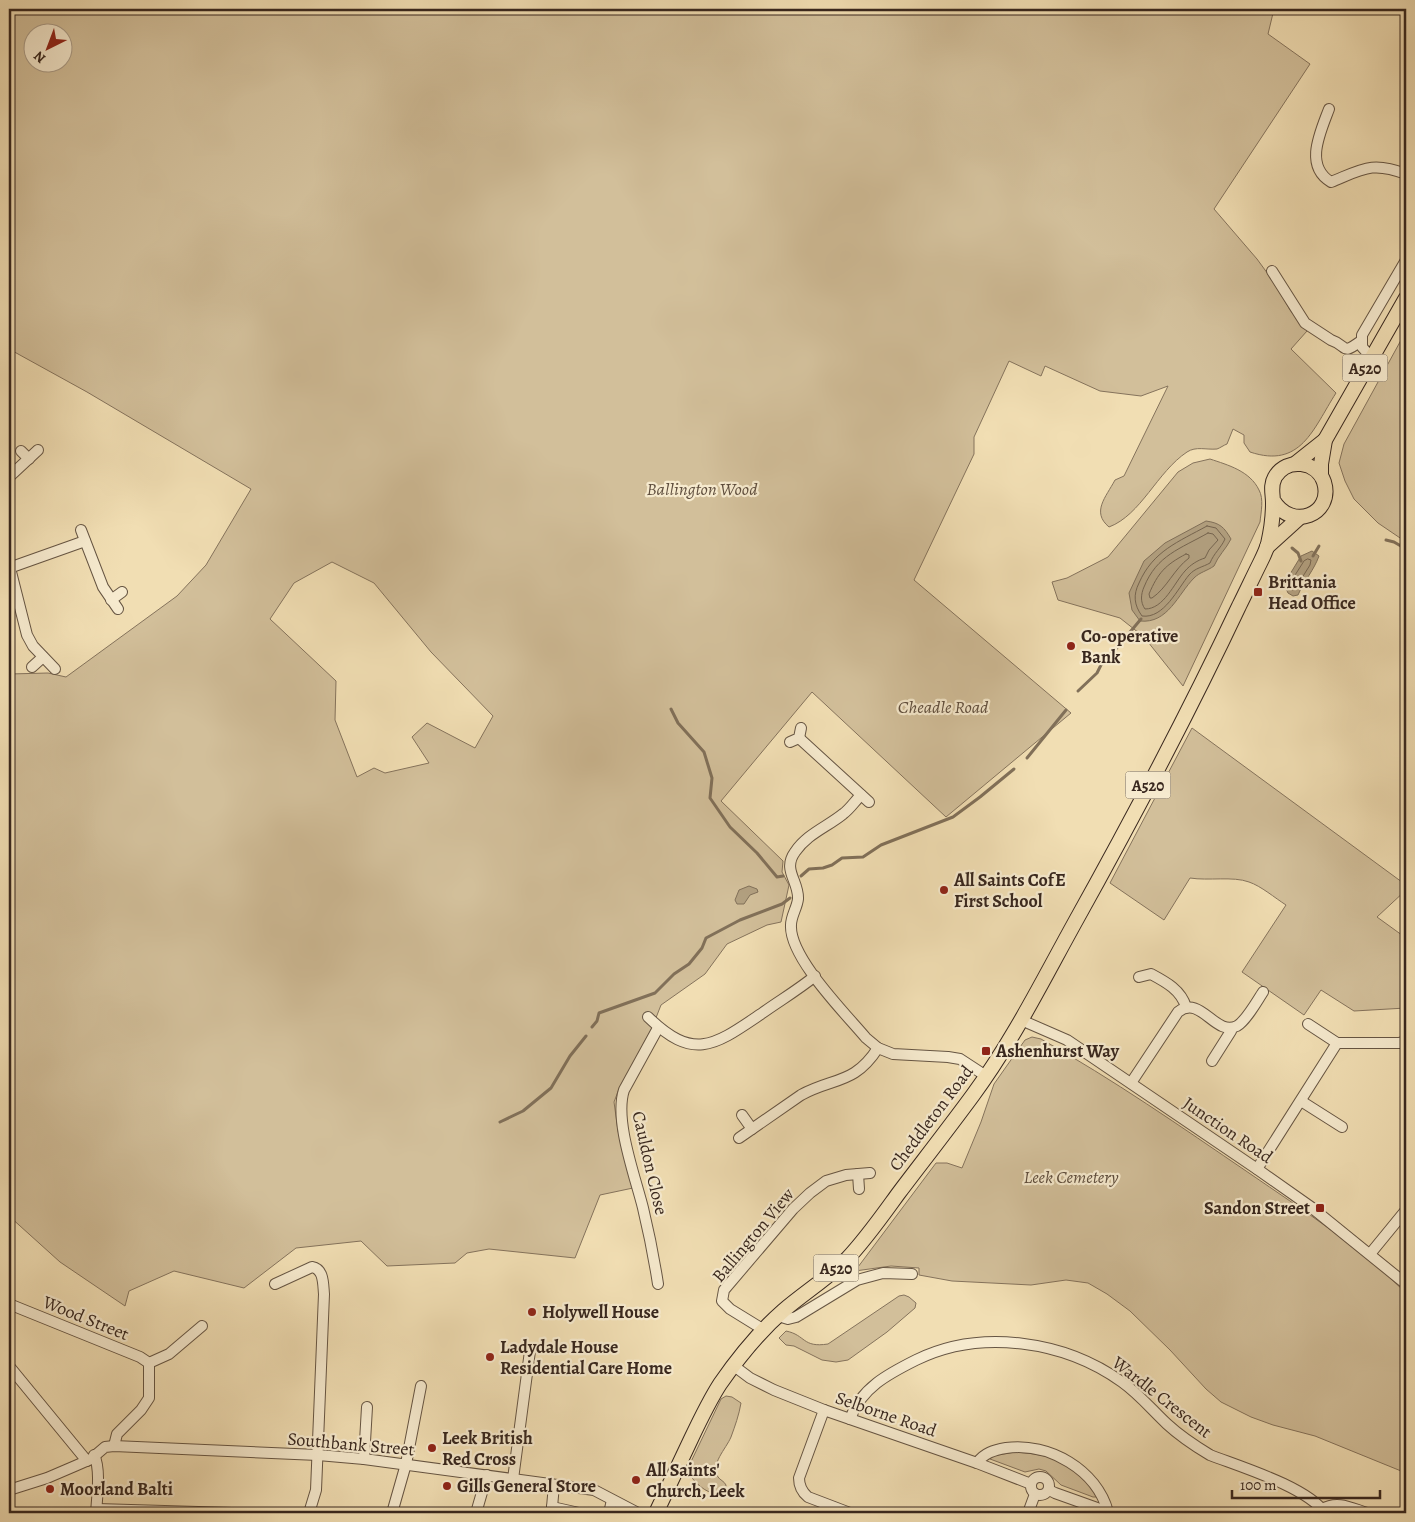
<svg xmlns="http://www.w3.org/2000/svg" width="1415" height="1522" font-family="Alegreya,serif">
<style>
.green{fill:#d2bf9a;stroke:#85735c;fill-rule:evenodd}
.water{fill:#b2a080;stroke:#817059}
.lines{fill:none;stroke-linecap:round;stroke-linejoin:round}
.shore{stroke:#75644f;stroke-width:1}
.stream{stroke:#817059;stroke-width:3}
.minor-casing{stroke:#665543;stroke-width:12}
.highway-casing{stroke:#38271e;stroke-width:16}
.minor{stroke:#f6eace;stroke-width:10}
.highway{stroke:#f1deb3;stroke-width:14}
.poi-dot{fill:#8f2418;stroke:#f6eace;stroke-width:2}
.labels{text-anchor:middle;stroke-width:4.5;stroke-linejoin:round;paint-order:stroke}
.shield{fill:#f6eace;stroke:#716253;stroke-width:1}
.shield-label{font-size:16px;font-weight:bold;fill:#38271e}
.park-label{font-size:18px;font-style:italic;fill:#5e4d3d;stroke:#f6eace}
.poi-label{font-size:18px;font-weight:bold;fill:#38271e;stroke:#f6eace;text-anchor:start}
.street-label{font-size:18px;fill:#38271e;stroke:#f6eace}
</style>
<rect width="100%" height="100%" fill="#f1deb3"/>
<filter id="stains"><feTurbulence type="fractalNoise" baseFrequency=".004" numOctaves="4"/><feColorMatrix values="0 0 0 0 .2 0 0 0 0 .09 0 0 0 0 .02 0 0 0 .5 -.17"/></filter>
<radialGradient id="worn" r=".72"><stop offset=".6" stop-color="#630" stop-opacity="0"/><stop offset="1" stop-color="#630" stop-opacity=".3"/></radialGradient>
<g class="green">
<path d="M9,9H1274L1268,34L1310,64L1214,209L1257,259L1276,285L1290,310L1307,331L1291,349L1336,393C1313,429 1301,469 1250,452L1244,443V435L1233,429L1227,444C1224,445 1220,448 1217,449C1206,450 1196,446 1187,452C1157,472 1141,515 1109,527C1091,512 1106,497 1115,480L1124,476L1168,386L1141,396L1100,391L1045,366L1041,376L1009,361L974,437V454L914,580L1071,713L946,817L812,692L721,801L783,861L782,872L789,885L781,922L767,925L727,944L705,974L661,1005L652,1028L619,1089L614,1102L618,1131L633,1188L600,1195L575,1258L489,1249L467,1253L455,1263L387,1266L361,1241L296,1248L244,1288L174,1271L129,1291L125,1306L60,1262L9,1216V674L48,673L66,677L177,596L206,565L251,489L87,392L9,349ZM32,32H62V62H32ZM332,562L374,583L431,652L493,716L475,748L427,723L412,737L429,763L385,773L374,768L357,777L335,720L336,681L270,619L294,583Z"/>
<polygon points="1406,331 1406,542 1378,523 1354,499 1345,481 1339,463 1344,444"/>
<path d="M1210,459C1228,465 1250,471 1259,490C1264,499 1261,512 1260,522L1183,686L1144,637L1120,618L1058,600L1052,582L1067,578L1108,557L1178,472L1193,463Z"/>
<path d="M1192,728L1406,885V890L1377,917L1406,938V1008L1354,1011L1321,990L1304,1015L1242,972L1286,905C1275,898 1261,886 1249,882C1233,876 1208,881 1190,878L1164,920L1110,883Z"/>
<path d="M1032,1037L1041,1039C1114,1080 1180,1126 1249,1173C1303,1210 1360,1247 1406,1293V1473L1315,1436L1273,1425L1251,1417L1221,1402L1206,1389L1170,1350L1130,1311L1107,1294L1088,1283L1066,1280L1031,1285L952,1281L919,1275V1268L891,1266L855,1271L936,1163H947L962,1168L981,1122L994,1084L1025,1040Z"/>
<path d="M904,1295L909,1297L916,1303L915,1308L887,1332L848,1360L836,1362L822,1360L794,1346L786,1345L779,1338L786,1331C806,1335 802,1348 828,1344L899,1296Z"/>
<path d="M726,1396L732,1397L741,1403C739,1415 735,1426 731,1437C726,1449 710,1464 718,1477C720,1480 724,1481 726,1485L725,1492L720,1495C705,1493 694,1483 687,1470L721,1399Z"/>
<path d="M1015,1452C1040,1454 1062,1457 1081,1475C1088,1481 1093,1490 1098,1497H1093L1061,1485L1046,1471L1039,1469L1025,1472L990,1459L991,1456Z"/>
</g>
<g class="water">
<path d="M1206,521C1220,523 1224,527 1231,539C1226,549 1218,556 1214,566C1207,571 1200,572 1194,578C1178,594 1168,624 1140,621L1132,610L1129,593L1144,561L1165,543Z"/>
<path d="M1312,551L1319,556C1314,570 1304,581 1298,595L1293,596L1288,593L1284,584L1301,556Z"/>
<polygon points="749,886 757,889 758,892 750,895 744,904 737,904 735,900 739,890"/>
</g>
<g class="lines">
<g class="shore">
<path d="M1207,526L1216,528L1225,539C1221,548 1214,553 1210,563C1203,567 1195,568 1189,575C1178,588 1164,619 1142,616C1134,605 1133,595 1139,583C1153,551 1178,542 1207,526Z"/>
<path d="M1208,533L1213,534L1218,540L1209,550L1205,558C1198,560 1190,565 1185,571C1174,583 1164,609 1145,609C1140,602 1141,594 1144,587C1157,555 1180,549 1208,533Z"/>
<path d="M1186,554L1189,555V558C1174,569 1167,588 1152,598H1150L1149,594C1158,573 1165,565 1186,554Z"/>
<polygon points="1308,559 1311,560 1310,565 1295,589 1292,590 1290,583 1304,561"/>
</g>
<g class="stream">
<polyline points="1386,540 1394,542 1406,549"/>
<polyline points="1292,548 1298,553 1301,561"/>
<polyline points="1313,556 1319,546"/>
<polyline points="1078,691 1097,673 1104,659 1115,650 1141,619"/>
<polyline points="671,709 678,723 704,752 712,778 710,798 730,827 757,853 777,877 783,876"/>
<polyline points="1027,758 1066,710"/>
<polyline points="801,876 809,869 823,868 832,865 842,858 863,857 881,845 953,817 980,797 1014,769"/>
<polyline points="592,1027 597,1021 599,1013 655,993 674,974 689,964 702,948 706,938 740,920 782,904 790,898"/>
<polyline points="500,1122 523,1111 551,1088 570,1056 586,1036"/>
</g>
<defs>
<g id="minor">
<path d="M1329,109C1320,133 1304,166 1331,182C1363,169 1372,161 1406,174"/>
<path d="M1272,271L1305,323L1331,340C1349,346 1340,356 1361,341"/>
<polyline points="1371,357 1362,347 1362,335 1406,260"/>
<polyline points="21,451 29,459"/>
<polyline points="9,477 38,450"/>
<polyline points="81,530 103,587 118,609"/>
<polyline points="9,568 85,541"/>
<polyline points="10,568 27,635 33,646 55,669"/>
<polyline points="111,600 122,592"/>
<polyline points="32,667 43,657"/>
<polyline points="799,738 869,802"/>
<polyline points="790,742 799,738 801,728"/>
<path d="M861,795C855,801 850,809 843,814C827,827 807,834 795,852C782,870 799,881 798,899C797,908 791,916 791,925C789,957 845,1013 866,1038L878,1048L893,1054L948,1057L960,1059L986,1076"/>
<path d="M1139,977L1151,974C1166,982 1181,990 1186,1007"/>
<path d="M648,1017C694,1062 715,1045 761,1014C779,1001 798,990 815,976"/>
<polyline points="1021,1020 1067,1040 1257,1169 1311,1207 1406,1284"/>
<polyline points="1308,1024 1337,1043 1399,1043 1406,1041"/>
<path d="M658,1028L624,1090C614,1120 635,1176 643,1208C649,1233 654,1258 658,1284"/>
<polyline points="1212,1061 1231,1031 1231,1028"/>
<path d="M1131,1083L1178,1012C1201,994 1215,1037 1237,1026C1246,1021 1257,1001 1263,992"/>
<polyline points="1301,1101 1342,1127"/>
<polyline points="742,1115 752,1129"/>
<path d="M739,1138L801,1095C834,1077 854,1085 878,1048"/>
<polyline points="1257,1169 1337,1043"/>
<polyline points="858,1174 859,1189"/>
<polyline points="1370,1254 1406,1210"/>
<path d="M275,1284L312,1267C324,1269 323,1284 324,1294L316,1490L309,1513"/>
<polyline points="9,1304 140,1357 149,1363"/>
<polyline points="778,1316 788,1319 796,1317 857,1280 883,1273 912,1274"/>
<polyline points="764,1330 730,1309 722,1301 724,1290 793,1209 810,1193 826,1181 846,1175 870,1173"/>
<polyline points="149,1363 169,1354 202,1326"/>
<polyline points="9,1366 87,1461"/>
<polyline points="734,1366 750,1378 774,1390 824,1410 977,1463 1031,1484"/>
<path d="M824,1410L799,1478C799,1486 802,1492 808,1497L850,1513"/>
<path d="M850,1419C861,1388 888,1374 916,1360C981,1328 1065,1341 1122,1382C1139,1394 1152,1410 1167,1424C1180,1436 1195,1446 1210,1455C1241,1467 1307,1487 1325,1513"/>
<polyline points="114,1446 117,1434 141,1410 149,1398 149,1363"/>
<path d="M94,1455C101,1469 97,1498 96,1513"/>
<polyline points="364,1459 367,1407"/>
<path d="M977,1463C984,1453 994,1450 1006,1448C1049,1442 1097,1470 1108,1512"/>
<circle cx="1040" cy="1486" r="9"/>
<polyline points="513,1479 530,1351"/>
<polyline points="9,1490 47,1478 75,1466 91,1459 105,1447 114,1446 318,1455 364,1459 594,1490 638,1513"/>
<polyline points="1049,1490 1055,1493 1111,1513"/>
<polyline points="552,1507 579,1513"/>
<polyline points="97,1509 232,1513"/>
<path d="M1322,1509C1338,1500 1351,1508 1367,1513"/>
<polyline points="392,1513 406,1464 421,1386"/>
<polyline points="476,1513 487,1475"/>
<polyline points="553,1513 552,1507 554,1485"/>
<polyline points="609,1513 612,1500"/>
<polyline points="1028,1513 1035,1494"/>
</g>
<g id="highway">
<polyline points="1296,463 1325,440"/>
<polyline points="1321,475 1321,464 1325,440 1406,298"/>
<polyline points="1267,547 1299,518"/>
<path d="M656,1513C668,1488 679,1464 691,1439C700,1420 709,1401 720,1384C738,1358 759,1332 783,1311C804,1293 828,1278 847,1259C866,1239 882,1216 898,1194C923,1161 948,1129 973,1095C1012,1042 1042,982 1074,924C1132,820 1188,714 1239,606C1246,592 1253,577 1260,563C1263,557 1266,551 1268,544C1271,531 1273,516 1273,503C1273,493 1270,486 1275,477C1287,457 1317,461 1324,482C1334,514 1292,532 1273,500"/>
</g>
</defs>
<use href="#minor" class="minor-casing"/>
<use href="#highway" class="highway-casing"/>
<use href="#minor" class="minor"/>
<use href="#highway" class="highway"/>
</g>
<g class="poi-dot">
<rect x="1253" y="587" width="10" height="10" rx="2.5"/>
<circle cx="1071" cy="646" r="5"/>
<circle cx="944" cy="890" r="5"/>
<rect x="981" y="1046" width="10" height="10" rx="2.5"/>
<rect x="1315" y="1203" width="10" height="10" rx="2.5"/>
<circle cx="532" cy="1312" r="5"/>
<circle cx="490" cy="1357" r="5"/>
<circle cx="432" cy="1448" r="5"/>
<circle cx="636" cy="1480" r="5"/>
<circle cx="447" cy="1486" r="5"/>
<circle cx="50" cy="1489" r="5"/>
</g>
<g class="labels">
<g class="shield">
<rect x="1342.5" y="354.5" width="45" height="27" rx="4"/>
<rect x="1125.5" y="771.5" width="45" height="27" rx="4"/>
<rect x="813.5" y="1254.5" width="45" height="27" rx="4"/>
</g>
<g class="shield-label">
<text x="1365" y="374">A520</text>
<text x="1148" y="791">A520</text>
<text x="836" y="1274">A520</text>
</g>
<g class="park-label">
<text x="702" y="495">Ballington Wood</text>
<text x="943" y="713">Cheadle Road</text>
<text x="1071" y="1183">Leek Cemetery</text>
</g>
<g class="poi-label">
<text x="1268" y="588">Brittania<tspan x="1268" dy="21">Head Office</tspan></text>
<text x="1081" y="642">Co-operative<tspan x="1081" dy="21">Bank</tspan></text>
<text x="954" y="886">All Saints CofE<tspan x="954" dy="21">First School</tspan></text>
<text x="996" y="1057">Ashenhurst Way</text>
<text x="1310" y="1214" text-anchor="end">Sandon Street</text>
<text x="542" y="1318">Holywell House</text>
<text x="500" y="1353">Ladydale House<tspan x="500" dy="21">Residential Care Home</tspan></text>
<text x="442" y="1444">Leek British<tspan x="442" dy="21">Red Cross</tspan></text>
<text x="646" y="1476">All Saints'<tspan x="646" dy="21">Church, Leek</tspan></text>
<text x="457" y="1492">Gills General Store</text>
<text x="60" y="1495">Moorland Balti</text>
</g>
<g class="street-label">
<text transform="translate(931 1118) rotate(-53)" y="6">Cheddleton Road</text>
<text transform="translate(1228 1130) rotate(34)" y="6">Junction Road</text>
<text transform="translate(650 1163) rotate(77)" y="6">Cauldon Close</text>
<text transform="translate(753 1235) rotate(-50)" y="6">Ballington View</text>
<text transform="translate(86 1318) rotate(22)" y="6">Wood Street</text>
<text transform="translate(1162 1397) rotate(38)" y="6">Wardle Crescent</text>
<text transform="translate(886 1414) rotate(19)" y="6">Selborne Road</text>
<text transform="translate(351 1444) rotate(5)" y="6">Southbank Street</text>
</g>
</g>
<rect width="1415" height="1522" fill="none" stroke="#f1deb3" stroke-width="30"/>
<rect x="10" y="10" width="1395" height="1502" fill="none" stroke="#38271e" stroke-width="2.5"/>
<rect x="15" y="15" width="1385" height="1492" fill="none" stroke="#38271e"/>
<g transform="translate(48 48) rotate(222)"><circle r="24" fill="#f6eace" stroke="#aa9c88"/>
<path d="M0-4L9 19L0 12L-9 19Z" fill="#8f2418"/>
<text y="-8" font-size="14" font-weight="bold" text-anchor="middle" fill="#38271e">N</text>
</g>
<path d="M1232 1490v8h148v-8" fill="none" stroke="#38271e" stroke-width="2.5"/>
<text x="1240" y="1490" font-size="15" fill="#38271e" stroke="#f6eace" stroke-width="4" paint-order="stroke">100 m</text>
<rect width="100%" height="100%" filter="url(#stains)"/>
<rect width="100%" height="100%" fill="url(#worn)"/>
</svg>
